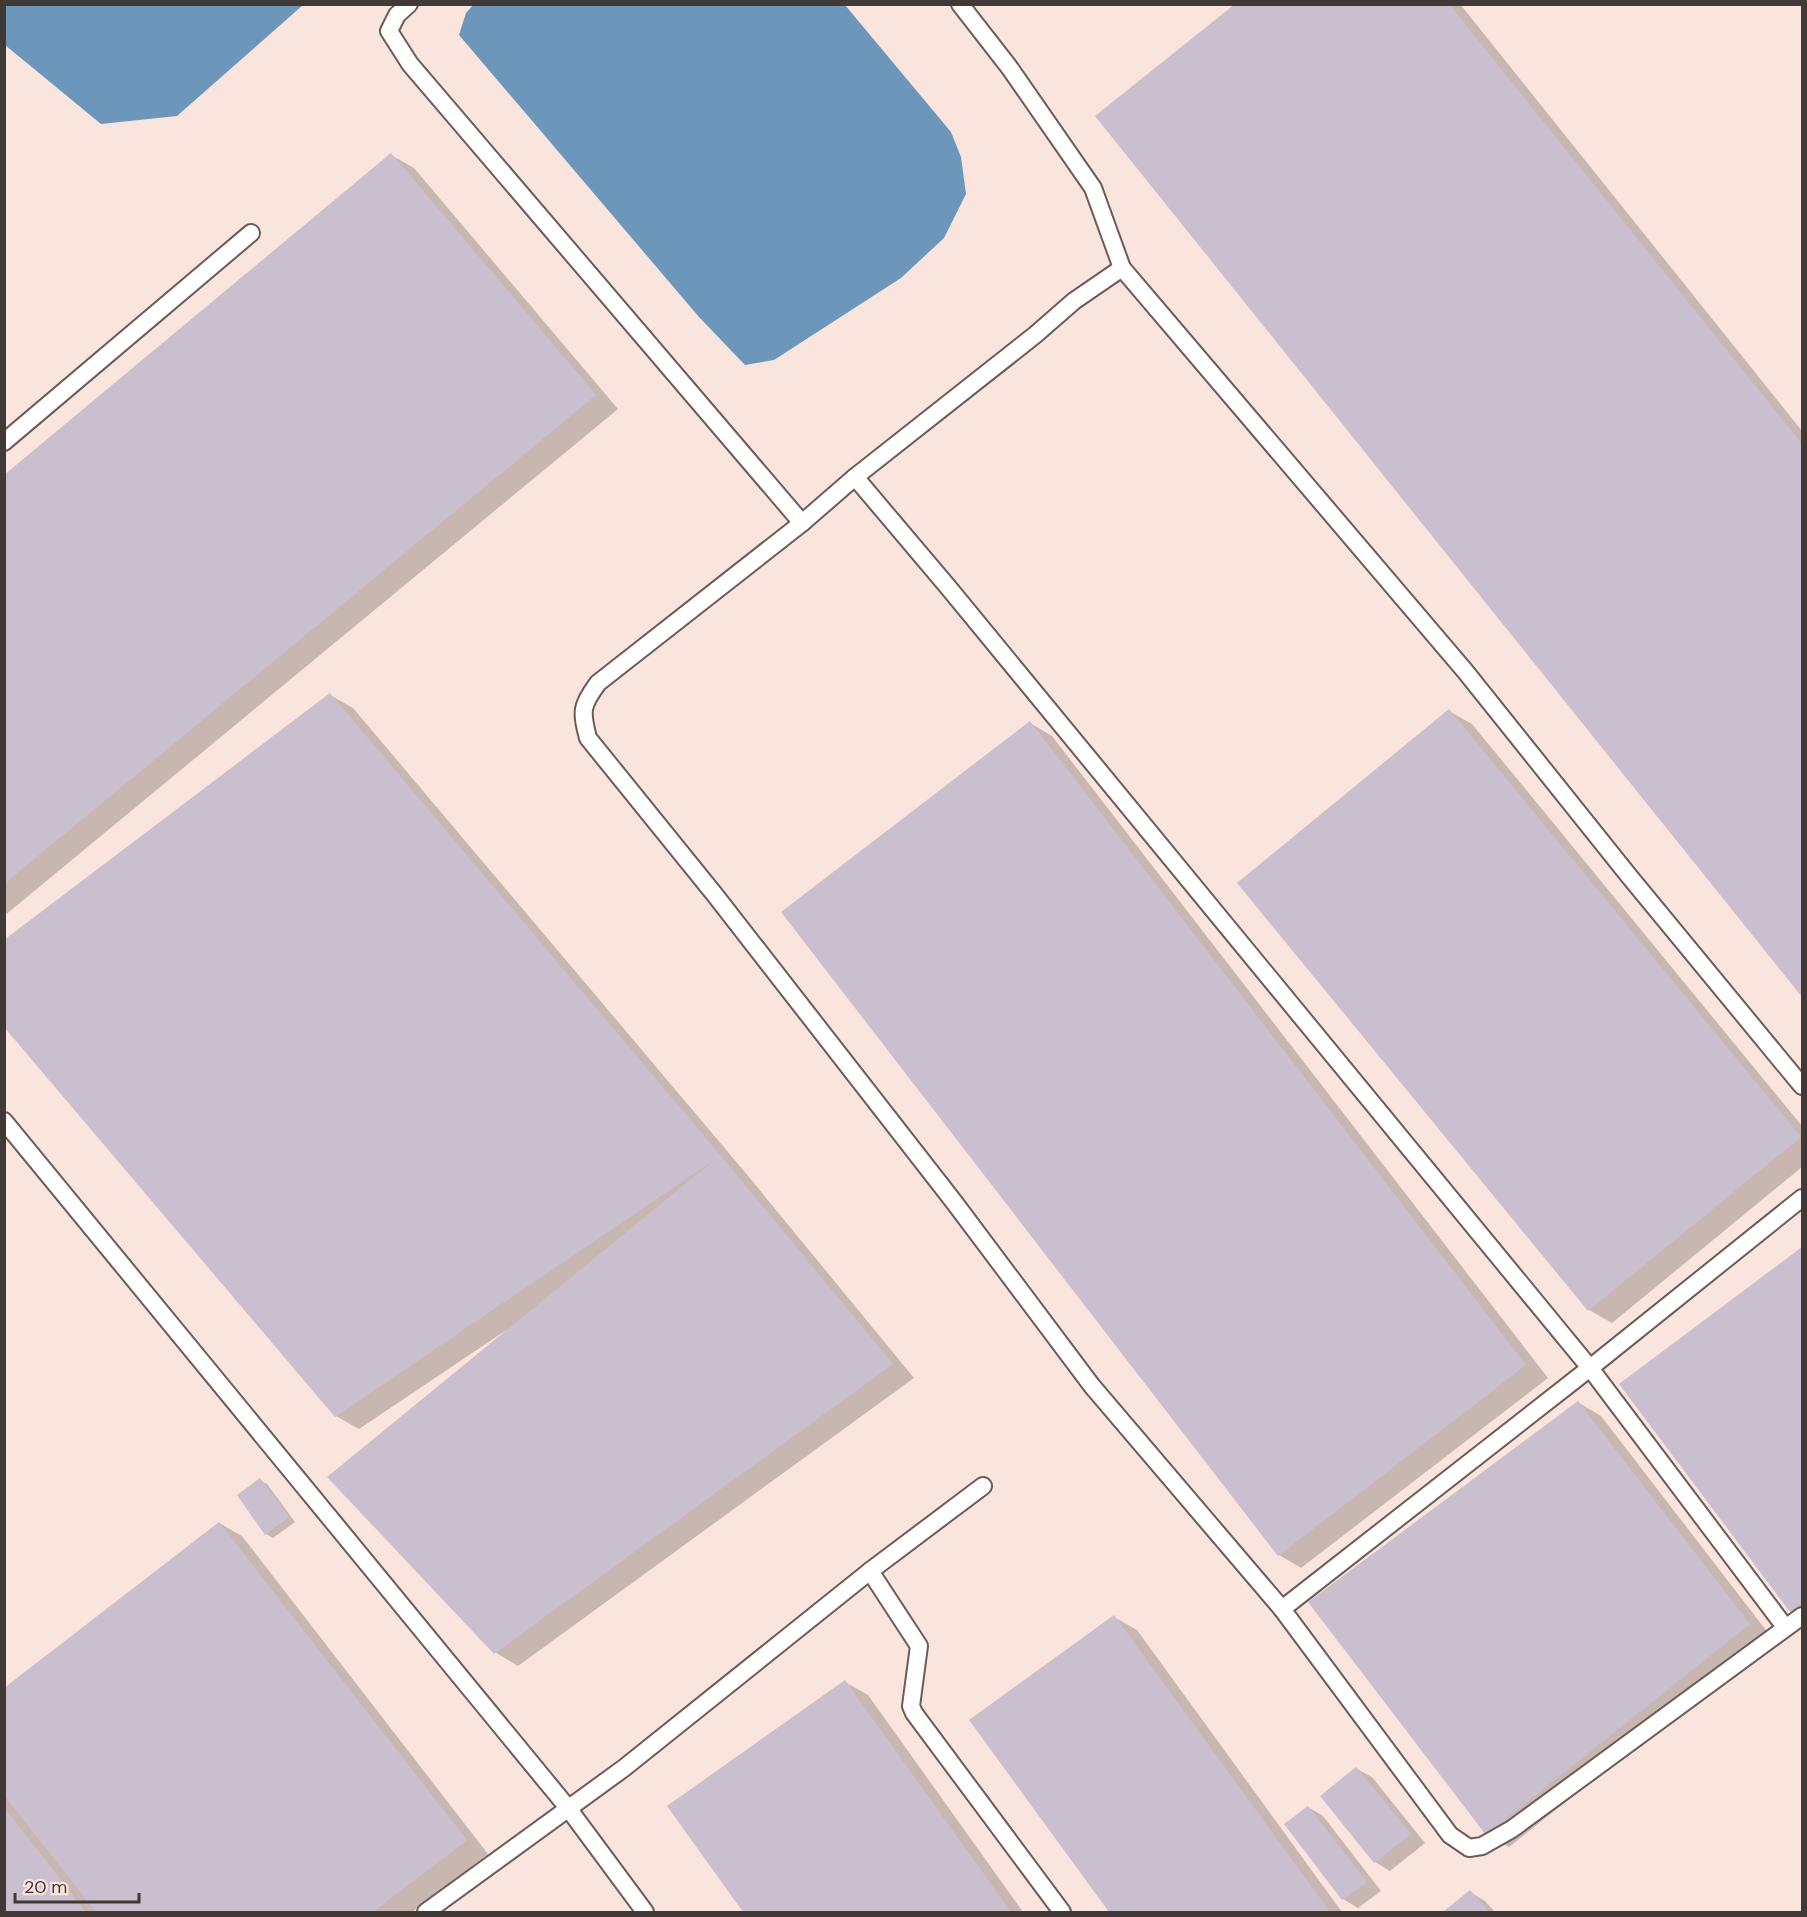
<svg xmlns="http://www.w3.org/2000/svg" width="1807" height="1917" font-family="'DM Sans',sans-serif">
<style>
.water{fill:#6c97ba}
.shadow{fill:#0003}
.building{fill:#cabfce}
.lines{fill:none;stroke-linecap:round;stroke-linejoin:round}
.lane-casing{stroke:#6d5c56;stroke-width:20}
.lane{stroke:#fff;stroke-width:16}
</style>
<rect width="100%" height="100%" fill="#f9e5dd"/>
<g class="water">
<polygon points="4,5 5,4 303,5 177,116 101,124 5,45"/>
<polygon points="473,5 845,5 951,132 961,157 966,194 944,238 901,278 774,360 745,365 699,317 459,35 466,13"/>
</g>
<g class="shadow">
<polygon points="1237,4 1460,4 1802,431 1802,995 1097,117"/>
<polygon points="391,155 414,168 618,409 4,916 4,477"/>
<polygon points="330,695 353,708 744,1171 914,1378 518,1666 495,1652 506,1332 505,1331 359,1429 336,1416"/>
<polygon points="1449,711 1472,724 1802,1126 1802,1167 1612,1323 1589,1310"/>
<polygon points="1030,723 1052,736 1548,1378 1301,1568 1279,1555"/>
<polygon points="1802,1249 1802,1618 1791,1611 1621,1384"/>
<polygon points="1579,1403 1601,1416 1772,1638 1509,1847 1487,1834"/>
<polygon points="260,1480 267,1484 295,1522 273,1538 266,1534"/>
<polygon points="219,1523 242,1536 488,1854 412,1912 4,1912 4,1690"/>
<polygon points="1114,1617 1137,1630 1342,1912 1110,1912 971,1721"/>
<polygon points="845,1682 868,1695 1023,1912 745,1912 669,1806"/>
<polygon points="1357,1769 1372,1777 1425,1843 1390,1871 1375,1862 1322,1797"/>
<polygon points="1308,1807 1323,1816 1381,1891 1358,1908 1343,1899 1286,1824"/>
<polygon points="1470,1892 1485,1901 1495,1912 1445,1912"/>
</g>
<g class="building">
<polygon points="1235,4 1449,4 1802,444 1802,997 1095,116"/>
<polygon points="391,153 596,395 4,884 4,475"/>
<polygon points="330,693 721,1156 893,1364 494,1654 327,1477 717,1158 335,1417 4,1027 4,940"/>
<polygon points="1449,709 1801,1137 1588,1311 1237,883"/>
<polygon points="1030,721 1526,1365 1278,1556 781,912"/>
<polygon points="1802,1247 1802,1603 1790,1612 1619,1384"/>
<polygon points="1578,1401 1750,1624 1486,1835 1308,1602"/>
<polygon points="260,1478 289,1517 265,1535 237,1495"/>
<polygon points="219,1522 467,1840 373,1912 96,1912 4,1795 4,1688"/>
<polygon points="1114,1615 1330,1912 1109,1912 969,1720"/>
<polygon points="845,1680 1011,1912 743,1912 667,1806"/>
<polygon points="1356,1767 1411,1834 1374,1863 1320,1796"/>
<polygon points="1308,1806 1367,1882 1342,1900 1284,1824"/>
<polygon points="4,1807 86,1912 4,1912"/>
<polygon points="1470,1890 1489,1912 1443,1912"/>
</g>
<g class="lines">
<defs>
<g id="lane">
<path d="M409,4L397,15L389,31L410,64L802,523L598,683C581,706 581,711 588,738L715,895L954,1202L1092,1386L1282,1609L1450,1835L1469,1848L1482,1846L1512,1829L1802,1616"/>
<polyline points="1122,268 1465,671 1629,876 1802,1086"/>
<polyline points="4,442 251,233"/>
<polyline points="855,477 1035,335 1074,301 1122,268 1093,188 1009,67 960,4"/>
<polyline points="802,523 855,477 948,587 1590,1368 1785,1627"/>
<polyline points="4,1121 568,1808 645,1912"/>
<polyline points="870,1571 919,1646 911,1706 914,1713 1062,1912"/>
<polyline points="1282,1609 1590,1368 1802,1198"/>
<polyline points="426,1912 624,1768 870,1571 983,1486"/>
</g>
</defs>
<use href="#lane" class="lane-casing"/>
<use href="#lane" class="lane"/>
</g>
<rect width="1807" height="1917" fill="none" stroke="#413936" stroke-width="12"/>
<path d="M15 1893v9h124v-9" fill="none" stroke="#413936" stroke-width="3"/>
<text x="24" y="1893" font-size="18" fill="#413936" stroke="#f9e5dd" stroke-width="4.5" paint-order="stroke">20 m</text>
</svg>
